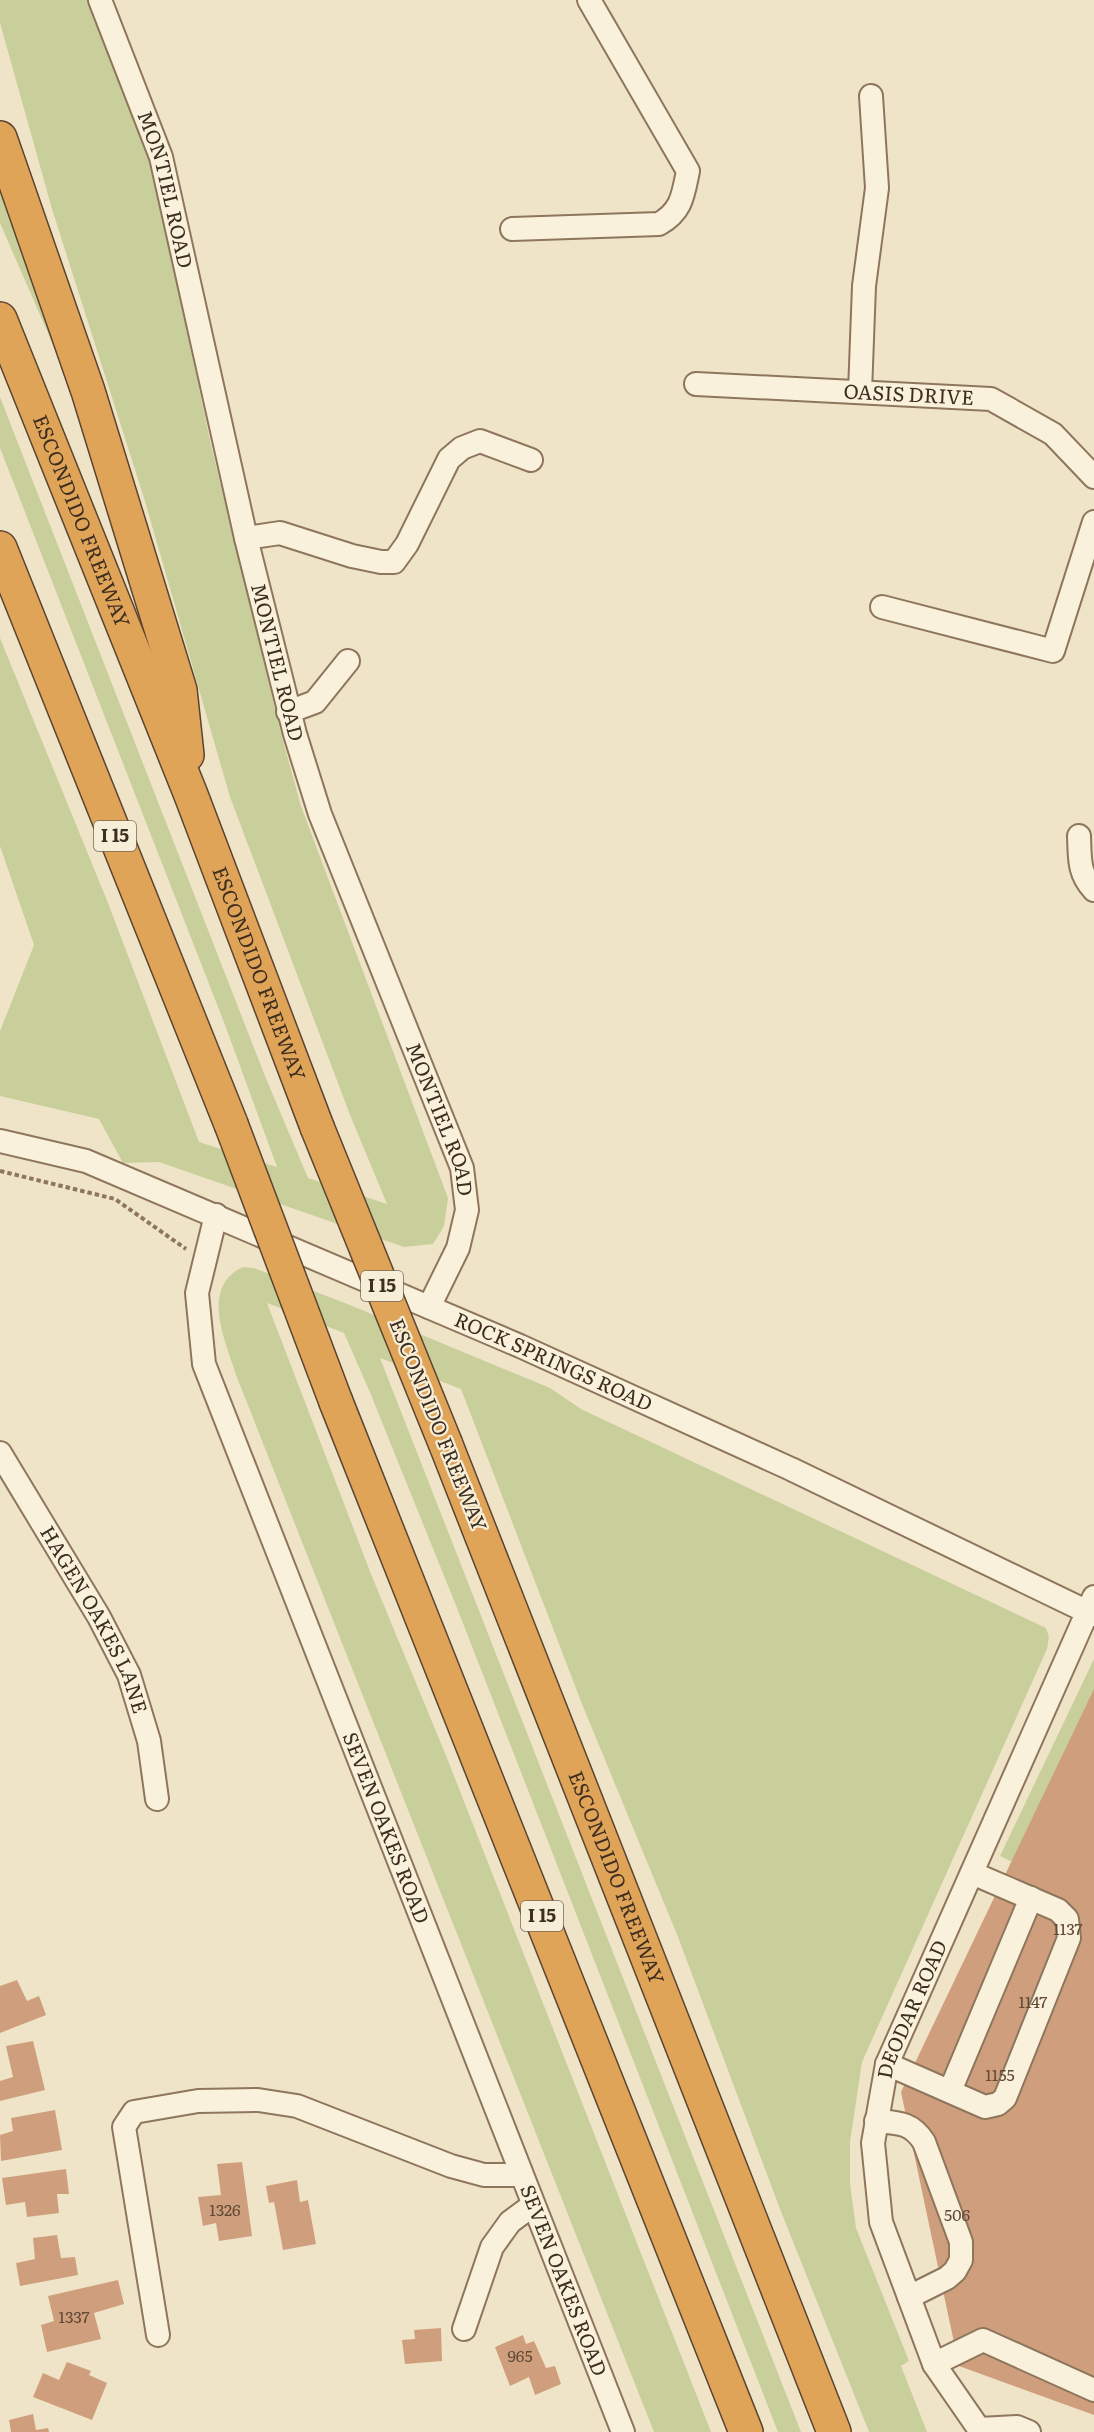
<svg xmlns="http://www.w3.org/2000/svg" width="1094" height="2432" font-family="Literata,serif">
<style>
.green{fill:#c9cf9b}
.building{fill:#cf9f7d}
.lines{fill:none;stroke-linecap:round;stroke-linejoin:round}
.minor-casing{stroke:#8d765c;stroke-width:26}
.highway-casing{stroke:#5b4430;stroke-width:36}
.path{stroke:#8d765c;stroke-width:4;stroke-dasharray:4.5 3;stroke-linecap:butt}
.minor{stroke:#faf1dc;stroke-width:22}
.highway{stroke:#e0a458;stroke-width:33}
.highway-bridge-casing{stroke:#5b4430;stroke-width:36;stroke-linecap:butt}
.highway-bridge{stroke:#e0a458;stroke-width:33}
.labels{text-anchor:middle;stroke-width:4.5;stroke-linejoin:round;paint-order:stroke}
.number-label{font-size:16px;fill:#624a37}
.shield{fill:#f7eed8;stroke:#756857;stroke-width:1.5}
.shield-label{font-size:18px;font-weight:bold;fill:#3d2e20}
.street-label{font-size:20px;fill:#3d2e20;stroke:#f7eed8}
</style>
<rect width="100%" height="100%" fill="#f0e4c8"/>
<g class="green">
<polygon points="0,0 88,0 140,129 151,161 211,445 282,737 301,806 448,1198 444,1226 433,1244 404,1247 159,1162 123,1163 99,1119 0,1096 0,1031 34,945 0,846 0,638 108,903 199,1142 277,1167 225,1025 0,448 0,397 265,1076 308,1178 387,1204 350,1115 230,797 144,498 52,209 0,23"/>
<polygon points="0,165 81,409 0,223"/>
<path d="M243,1267L254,1268L350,1305L550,1388L581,1409L1046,1628L1049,1637L1047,1649L862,2062L850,2142V2184L856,2228L909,2361L901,2366L927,2432H869L780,2209L678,1937L582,1704L461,1389L380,1358L801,2432H778L457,1608L369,1390L344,1333L267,1303L371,1574L447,1758L711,2432H654L236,1375C226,1342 199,1287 243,1267Z"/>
<polygon points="1094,1659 1094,1901 1000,1856"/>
</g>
<g class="building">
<polygon points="1094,1689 1094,2415 959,2366 901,2092"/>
<polygon points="17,1980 27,2001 39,1996 46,2015 0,2033 0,1986"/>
<polygon points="33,2041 45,2090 0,2101 0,2081 13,2077 6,2046"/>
<polygon points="55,2110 62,2150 1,2161 0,2135 13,2131 11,2118"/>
<polygon points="242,2162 252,2236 219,2241 216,2223 203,2226 198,2197 221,2195 217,2164"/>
<polygon points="66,2169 69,2194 57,2194 59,2213 27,2217 25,2202 6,2205 2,2178"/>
<polygon points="297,2180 300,2202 308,2200 316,2244 283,2250 274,2202 269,2203 266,2186"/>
<polygon points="57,2235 61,2258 75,2257 78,2275 20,2286 16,2263 35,2259 33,2238"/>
<polygon points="118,2280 124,2304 94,2313 101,2339 47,2352 41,2325 54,2321 48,2296"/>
<polygon points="441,2328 442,2361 405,2364 402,2340 415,2339 414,2330"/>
<polygon points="523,2335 526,2344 534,2341 546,2368 555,2366 561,2384 535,2395 529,2377 510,2386 495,2347"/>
<polygon points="67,2362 91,2371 89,2375 107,2383 92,2420 33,2397 43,2373 59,2380"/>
<polygon points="33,2414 36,2430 48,2428 49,2432 11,2432 9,2420"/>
</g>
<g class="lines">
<defs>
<g id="minor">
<path id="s1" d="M100,0L161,157L246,538L295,734L320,814L462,1168L467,1210L458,1248L429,1307"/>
<path d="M512,229L659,224C682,211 683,195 688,171L589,0"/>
<path id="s2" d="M696,384L991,399L1053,434L1094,477"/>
<polyline points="860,392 864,286 877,188 871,96"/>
<polyline points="246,538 280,533 352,556 381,562 394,562 407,544 449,459 462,448 480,441 531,460"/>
<polyline points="882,607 1053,651 1094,522"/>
<polyline points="288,712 315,702 348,661"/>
<path d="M1079,836C1080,858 1078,873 1094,890"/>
<path id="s3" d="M0,1141L86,1161L520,1346L791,1469L1094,1615"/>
<path id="s4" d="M216,1215L197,1293L204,1364L623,2432"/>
<path id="s5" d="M0,1453L99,1617L129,1675L149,1741L157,1799"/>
<polyline points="887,2064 985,2107 998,2104 1005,2098 1069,1938 1067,1919 1058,1910 972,1873"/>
<polyline points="950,2091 1031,1898"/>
<path d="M876,2121C898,2123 911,2122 924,2142L961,2242V2260L955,2271L947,2278L909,2297"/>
<polyline points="464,2329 492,2247 510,2222 533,2205"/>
<polyline points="158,2335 124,2127 134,2112 198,2101 258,2100 297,2106 451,2166 484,2175 521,2175"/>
<polyline points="934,2364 983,2340 1094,2390"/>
<path id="s6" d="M979,2429L934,2364L881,2222L873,2143L887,2064L1094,1597"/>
<polyline points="979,2429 1017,2427 1029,2432"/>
</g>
<g id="highway">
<polyline points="0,138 88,391 180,690 187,755"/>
<path id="s7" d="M0,319L191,795L317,1127"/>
<polyline points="0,548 231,1124"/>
<polyline points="336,1402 746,2432"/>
<path id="s8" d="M446,1445L834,2432"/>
</g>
</defs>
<use href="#minor" class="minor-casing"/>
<use href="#highway" class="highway-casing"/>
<polyline class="path" points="0,1171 115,1199 186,1249"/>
<use href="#minor" class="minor"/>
<use href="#highway" class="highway"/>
<defs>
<g id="highway-bridge">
<polyline points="231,1124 336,1402"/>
<polyline points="317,1127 446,1445"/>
</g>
</defs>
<use href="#highway-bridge" class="highway-bridge-casing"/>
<use href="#highway-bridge" class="highway-bridge"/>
</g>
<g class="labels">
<g class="number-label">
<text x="1068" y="1935">1137</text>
<text x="1033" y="2008">1147</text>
<text x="1000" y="2081">1155</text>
<text x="225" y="2216">1326</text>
<text x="957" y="2221">506</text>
<text x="74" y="2323">1337</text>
<text x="520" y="2362">965</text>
</g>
<g class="shield">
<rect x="94" y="821" width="42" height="30" rx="4.5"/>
<rect x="361" y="1271" width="42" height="30" rx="4.5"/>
<rect x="521" y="1901" width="42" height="30" rx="4.5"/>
</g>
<g class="shield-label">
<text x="115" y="842">I 15</text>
<text x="382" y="1292">I 15</text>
<text x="542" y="1922">I 15</text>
</g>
<g class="street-label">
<text dy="7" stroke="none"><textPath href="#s1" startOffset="201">MONTIEL ROAD</textPath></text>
<text dy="7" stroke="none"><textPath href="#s2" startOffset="213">OASIS DRIVE</textPath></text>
<text dy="7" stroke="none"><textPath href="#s7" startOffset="218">ESCONDIDO FREEWAY</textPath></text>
<text dy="7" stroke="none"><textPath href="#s1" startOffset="687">MONTIEL ROAD</textPath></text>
<text dy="7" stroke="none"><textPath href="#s7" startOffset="704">ESCONDIDO FREEWAY</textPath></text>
<text dy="7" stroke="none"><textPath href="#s1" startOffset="1173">MONTIEL ROAD</textPath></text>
<text dy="7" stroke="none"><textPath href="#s3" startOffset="597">ROCK SPRINGS ROAD</textPath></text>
<text transform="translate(438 1425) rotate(68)" y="7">ESCONDIDO FREEWAY</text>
<text dy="7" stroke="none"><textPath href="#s5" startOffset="192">HAGEN OAKES LANE</textPath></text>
<text dy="7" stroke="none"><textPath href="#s4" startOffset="650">SEVEN OAKES ROAD</textPath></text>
<text dy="7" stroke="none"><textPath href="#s8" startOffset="465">ESCONDIDO FREEWAY</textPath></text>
<text dy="7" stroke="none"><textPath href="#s6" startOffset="450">DEODAR ROAD</textPath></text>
<text dy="7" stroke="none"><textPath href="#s4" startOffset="1136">SEVEN OAKES ROAD</textPath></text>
</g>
</g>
</svg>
